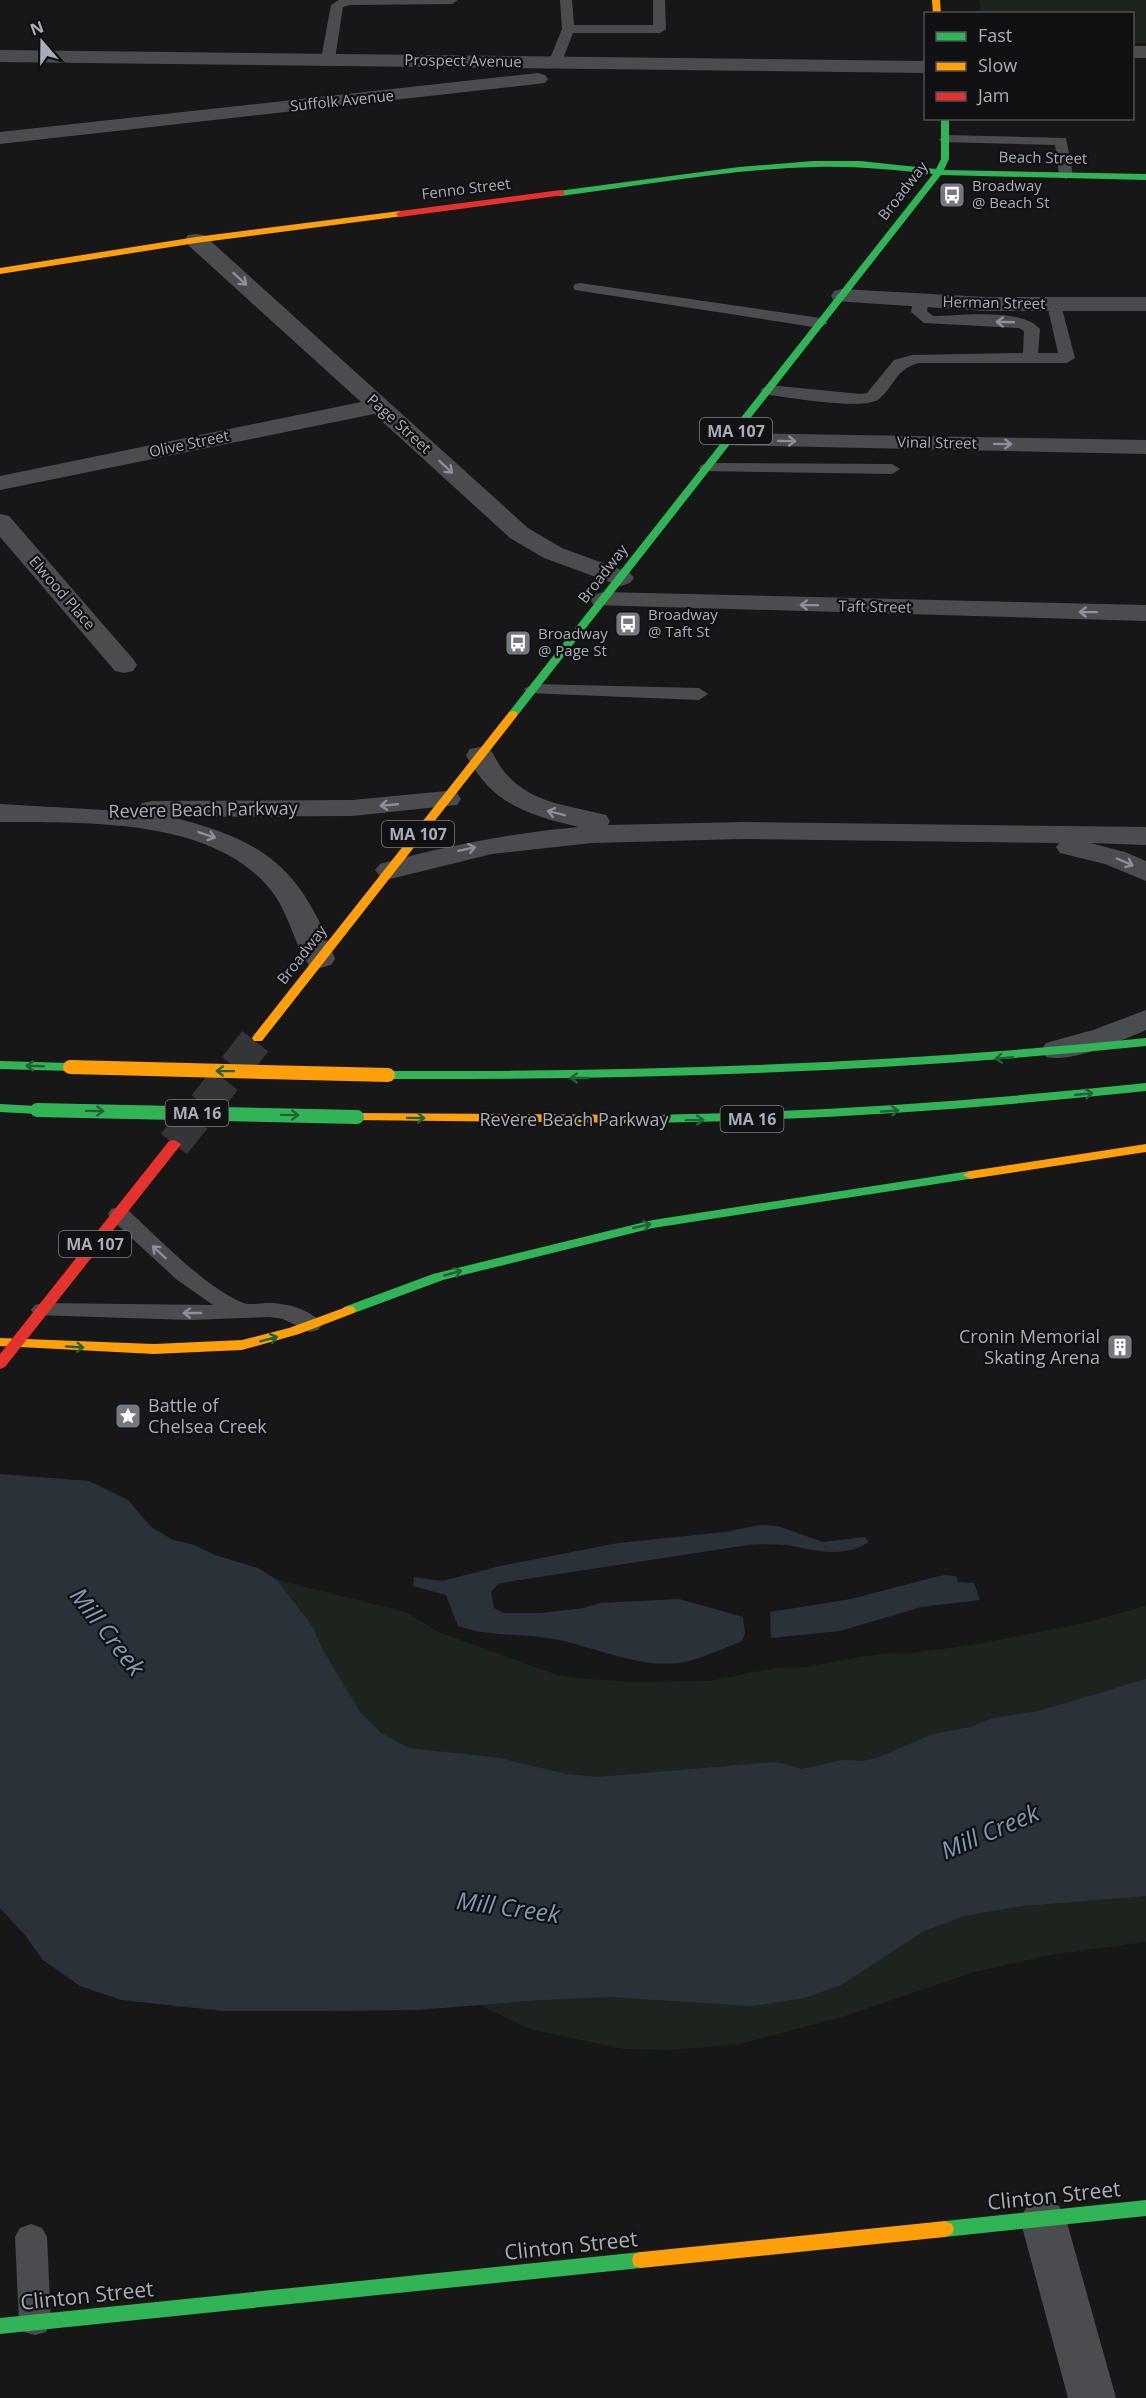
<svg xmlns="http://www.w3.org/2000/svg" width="1146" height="2398" font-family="'Open Sans',sans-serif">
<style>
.green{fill:#1d241e}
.water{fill:#2a3239}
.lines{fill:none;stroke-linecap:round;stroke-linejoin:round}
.primary-tunnel{stroke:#343537;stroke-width:33;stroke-dasharray:33 16;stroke-linecap:butt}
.lane{fill:#4b4c50;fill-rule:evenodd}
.street{fill:#4b4c50;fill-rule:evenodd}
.fast{fill:#30b455;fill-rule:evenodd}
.slow{fill:#ff9f0a;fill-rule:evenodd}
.jam{fill:#e5322d;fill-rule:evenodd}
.fast-bridge{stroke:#30b455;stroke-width:14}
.slow-bridge{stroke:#ff9f0a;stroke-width:14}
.oneway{stroke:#8c9099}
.oneway2{stroke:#206234}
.labels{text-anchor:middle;stroke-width:4.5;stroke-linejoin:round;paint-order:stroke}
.far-street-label{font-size:15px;fill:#a8adb8;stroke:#111113}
.far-poi-label{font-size:15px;fill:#a8adb8;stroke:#111113;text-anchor:start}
.shield{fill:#111113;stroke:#7b7e86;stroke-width:1.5}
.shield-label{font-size:16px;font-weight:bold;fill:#a8adb8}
.street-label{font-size:18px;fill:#a8adb8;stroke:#111113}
.poi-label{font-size:18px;fill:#a8adb8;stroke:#111113;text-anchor:end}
.near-street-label{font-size:21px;fill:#a8adb8;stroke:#111113}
.near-water-label{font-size:24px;font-style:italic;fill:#7f9bb3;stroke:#111113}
</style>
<rect width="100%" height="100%" fill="#171717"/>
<g class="green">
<polygon points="979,0 1146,0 1146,43 1133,43 1132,14 981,13"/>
<polygon points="104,1500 128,1500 151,1527 173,1540 194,1545 215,1555 258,1568 277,1580 405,1612 441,1633 557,1675 578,1678 630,1682 710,1681 776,1668 805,1667 879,1654 911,1653 972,1645 1080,1624 1146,1606 1146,1733 427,1864"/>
<polygon points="165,1797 1146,1809 1146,1942 1055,1954 974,1972 845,2016 740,2044 670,2050 624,2049 530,2029 478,2004 416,2010 224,2011 122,2000 80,1986 43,1960 25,1935 0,1908"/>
</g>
<g class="water">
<polygon points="0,1474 89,1481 128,1500 151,1527 173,1540 194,1545 215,1555 258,1568 277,1580 312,1626 323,1650 360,1712 381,1733 409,1748 500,1758 566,1774 598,1777 763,1763 777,1762 801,1769 843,1760 863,1761 879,1757 933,1734 971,1727 993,1718 1039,1711 1146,1679 1146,1896 1023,1906 964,1916 924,1931 841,1985 805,1998 752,2006 611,1997 540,2000 416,2010 327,2011 224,2011 122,2000 80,1986 43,1960 25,1935 0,1908"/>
<path d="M760,1525L778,1526L823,1542L865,1537L869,1542C842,1559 816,1550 786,1545C774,1544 761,1544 748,1545L513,1581L498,1584L491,1592L494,1608L503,1613H541L584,1608L600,1603L679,1599L743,1617L745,1633L742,1641C728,1647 693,1662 678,1663C637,1668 593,1646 553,1639C521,1633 488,1637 458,1626L446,1595L413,1586L414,1577L442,1581L500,1566L618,1543L725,1532Z"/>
<polygon points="943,1575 956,1576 958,1582 974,1583 980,1600 921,1607 840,1631 771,1638 770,1612 851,1599"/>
</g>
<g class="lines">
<polyline class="primary-tunnel" points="174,1144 258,1038"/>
<g class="lane">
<polygon points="339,0 458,0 452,4 350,5 343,7 335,59 328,63 321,59 331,5"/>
<polygon points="560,0 572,0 574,25 653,25 653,0 665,0 666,29 660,33 573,33 561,64 551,64 549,61 562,29"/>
<polygon points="946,135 1066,138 1073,175 1066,179 1059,175 1055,145 941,142 939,139"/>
<polygon points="580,283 820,318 828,323 820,328 575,290 573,287 575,284"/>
<path d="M921,296L929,301L927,311L933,316C959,316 1022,307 1040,329L1038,353H1058L1047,304L1050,301H1060L1075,358L1067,363H919C895,369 895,386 879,399C864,411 789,397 768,395L760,390L768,385L861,394L867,393L894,360L912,355L1023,353L1024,331L1019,328L924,323L911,312L913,301Z"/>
<polygon points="707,463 892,464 900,469 892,474 701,471 699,468 701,465"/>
<polygon points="533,684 699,688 708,694 699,700 527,693 524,689"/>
<path d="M119,1207L127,1209C158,1238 203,1285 241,1302C248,1306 260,1303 268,1303C286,1303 312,1309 322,1325L318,1330L310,1332L283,1319L270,1317L190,1320L35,1315L31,1310L35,1305L43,1303L213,1305L176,1279L111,1219L108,1214L111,1209Z"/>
<polygon points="31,2224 42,2228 47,2237 51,2322 46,2332 35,2335 24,2332 19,2322 15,2237 20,2228"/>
</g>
<g class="street">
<rect x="1132" y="46" width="14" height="12"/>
<polygon points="0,50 926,61 926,73 0,62"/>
<polygon points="538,73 545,75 548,79 545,83 0,144 0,132"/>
<polygon points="196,234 204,235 528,528 562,548 630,573 634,578 630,583 621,586 612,583 544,558 510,538 374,414 0,490 0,476 361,402 188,245 185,240 188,235"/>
<polygon points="842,289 986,297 1146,297 1146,311 986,311 834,301 831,296 834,291"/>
<polygon points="729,433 1146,440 1146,454 721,445 717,440 721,435"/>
<polygon points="0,514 9,516 133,659 137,665 133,671 124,673 115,671 0,537"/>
<polygon points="603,592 1146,605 1146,621 594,605 590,600 594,595"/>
<path d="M480,747L490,749C496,758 500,768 508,776C534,804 572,806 606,815L610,821L608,825L743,822L1146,827V845L1090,843L1125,852L1146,861V881L1105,864L1060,853L1056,847L1059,843L743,839L592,843L492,854L390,879L380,876L375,870L380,864C446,846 511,833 579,827C527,815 492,804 466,755L470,749Z"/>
<path d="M447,791L457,793L461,799L457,805L352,816L172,817C266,841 301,868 335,959L331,965L320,968L309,965C293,942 289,912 270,889C211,817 85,823 0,822V804L140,812L138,809L142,803L152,801L352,800Z"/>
<path d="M1146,1010V1030C1120,1041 1073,1063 1046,1057L1041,1050L1046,1043L1093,1030Z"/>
<polygon points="1043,2200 1059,2206 1066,2219 1116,2398 1068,2398 1020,2219 1027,2206"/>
</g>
<g class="fast">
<path d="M941,118H949V159L944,170L1146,174V180L941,175L517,716H509V712L933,174C894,170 855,166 815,167C730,169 645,185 561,196L558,195V191L739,167L813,161H860L936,169L941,159Z"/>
<path d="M1146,1038V1046C894,1072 642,1080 388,1079L382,1075L388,1071C642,1072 894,1064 1146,1038Z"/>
<polygon points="0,1061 70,1063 76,1067 70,1071 0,1069"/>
<path d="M1146,1083V1091C977,1109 809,1121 639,1123L632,1119L639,1115C809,1113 977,1101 1146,1083Z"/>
<polygon points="0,1104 37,1106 44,1110 37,1114 0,1112"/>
<polygon points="970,1171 977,1175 975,1178 653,1228 443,1280 354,1313 344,1313 342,1310 344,1307 433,1274 653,1220"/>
<polygon points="1146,2200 1146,2216 945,2237 938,2234 936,2229 938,2224 945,2221"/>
<polygon points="641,2252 648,2254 650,2260 648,2266 641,2268 0,2334 0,2318"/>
</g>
<g class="slow">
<polygon points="932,0 940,0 941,14 933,14"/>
<polygon points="400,211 403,212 403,216 196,243 0,274 0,268 196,237"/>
<polygon points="513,711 517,712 517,716 262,1041 254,1041 252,1038 254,1035 509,712"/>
<polygon points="357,1113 639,1115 646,1119 639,1123 352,1120 350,1117 352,1114"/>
<polygon points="1146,1144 1146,1152 970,1179 963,1175 970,1171"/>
<polygon points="349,1306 354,1307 356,1310 354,1313 299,1334 242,1350 154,1354 0,1346 0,1338 154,1344 242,1340 289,1328"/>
<polygon points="945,2221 952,2224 954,2229 952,2234 945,2237 641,2268 634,2266 632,2260 634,2254 641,2252"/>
</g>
<g class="jam">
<polygon points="561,190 564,191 564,195 400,217 396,214 400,211"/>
<polygon points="174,1140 181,1144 179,1147 5,1367 0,1369 0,1354 169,1141"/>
</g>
<polyline class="fast-bridge" points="37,1110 357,1117"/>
<polyline class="slow-bridge" points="70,1067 388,1075"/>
</g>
<defs><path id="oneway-shaft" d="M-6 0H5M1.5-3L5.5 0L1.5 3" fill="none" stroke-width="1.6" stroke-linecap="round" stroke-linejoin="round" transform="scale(1.5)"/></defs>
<g class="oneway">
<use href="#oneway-shaft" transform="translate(240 279) rotate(42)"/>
<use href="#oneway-shaft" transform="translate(1005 322) rotate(-178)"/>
<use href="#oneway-shaft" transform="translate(787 441) rotate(1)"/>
<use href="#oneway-shaft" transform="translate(1003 444) rotate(1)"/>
<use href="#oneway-shaft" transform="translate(446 467) rotate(42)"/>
<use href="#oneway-shaft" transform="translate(809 605) rotate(-179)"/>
<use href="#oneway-shaft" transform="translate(1088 612) rotate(-179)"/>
<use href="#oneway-shaft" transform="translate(389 805) rotate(175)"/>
<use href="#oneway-shaft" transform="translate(556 813) rotate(-166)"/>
<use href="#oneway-shaft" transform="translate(207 835) rotate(19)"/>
<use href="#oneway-shaft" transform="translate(467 849) rotate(-12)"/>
<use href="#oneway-shaft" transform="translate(1125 862) rotate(23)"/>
<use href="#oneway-shaft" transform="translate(159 1252) rotate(-137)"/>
<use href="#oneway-shaft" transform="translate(192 1313) rotate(180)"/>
</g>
<g class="oneway2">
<use href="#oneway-shaft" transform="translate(1004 1058) rotate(175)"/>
<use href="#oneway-shaft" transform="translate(35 1066) rotate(-178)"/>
<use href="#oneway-shaft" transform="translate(225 1071) rotate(-179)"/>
<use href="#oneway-shaft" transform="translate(579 1078) rotate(-180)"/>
<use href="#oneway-shaft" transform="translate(1084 1094) rotate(-6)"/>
<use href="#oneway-shaft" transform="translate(95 1111) rotate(1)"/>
<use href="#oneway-shaft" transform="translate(890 1111) rotate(-4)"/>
<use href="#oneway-shaft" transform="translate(290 1115) rotate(1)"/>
<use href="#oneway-shaft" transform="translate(416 1118) rotate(1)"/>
<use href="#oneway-shaft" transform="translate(695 1120) rotate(-1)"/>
<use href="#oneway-shaft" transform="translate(642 1226) rotate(-13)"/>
<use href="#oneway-shaft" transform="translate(453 1273) rotate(-16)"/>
<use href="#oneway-shaft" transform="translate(269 1339) rotate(-15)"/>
<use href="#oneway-shaft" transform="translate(75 1347) rotate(4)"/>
</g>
<defs>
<symbol id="bus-square" viewBox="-11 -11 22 22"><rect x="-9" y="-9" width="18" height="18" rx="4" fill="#757880" stroke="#111113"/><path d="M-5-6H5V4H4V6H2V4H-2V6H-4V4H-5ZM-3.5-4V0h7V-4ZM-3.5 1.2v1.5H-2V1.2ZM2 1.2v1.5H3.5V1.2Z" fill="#fff"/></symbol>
<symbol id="building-square" viewBox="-11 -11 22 22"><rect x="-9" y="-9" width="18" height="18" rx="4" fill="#757880" stroke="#111113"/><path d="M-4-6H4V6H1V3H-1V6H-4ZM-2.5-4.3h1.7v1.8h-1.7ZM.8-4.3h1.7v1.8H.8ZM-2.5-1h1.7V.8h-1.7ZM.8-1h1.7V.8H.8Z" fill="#fff"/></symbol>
<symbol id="sight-square" viewBox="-11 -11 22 22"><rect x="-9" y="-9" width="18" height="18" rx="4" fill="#757880" stroke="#111113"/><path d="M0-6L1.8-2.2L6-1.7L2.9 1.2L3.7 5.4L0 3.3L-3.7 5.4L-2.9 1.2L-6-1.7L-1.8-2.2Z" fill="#fff"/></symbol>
</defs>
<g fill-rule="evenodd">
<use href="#bus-square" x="937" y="180" width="30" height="30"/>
<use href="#bus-square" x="613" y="609" width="30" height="30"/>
<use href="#bus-square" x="503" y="628" width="30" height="30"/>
<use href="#building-square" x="1105" y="1332" width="30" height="30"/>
<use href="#sight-square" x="113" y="1401" width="30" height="30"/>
</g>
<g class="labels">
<g class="far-street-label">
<text transform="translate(463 61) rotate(1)" y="5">Prospect Avenue</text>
<text transform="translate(342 101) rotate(-6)" y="5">Suffolk Avenue</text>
<text transform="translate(1043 158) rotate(1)" y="5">Beach Street</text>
<text transform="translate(466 189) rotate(-7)" y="5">Fenno Street</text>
<text transform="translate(903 191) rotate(-52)" y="5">Broadway</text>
<text transform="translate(994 303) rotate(1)" y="5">Herman Street</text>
<text transform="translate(399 424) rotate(42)" y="5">Page Street</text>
<text transform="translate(937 443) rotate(1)" y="5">Vinal Street</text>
<text transform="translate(189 444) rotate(-12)" y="5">Olive Street</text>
<text transform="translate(603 574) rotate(-52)" y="5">Broadway</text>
<text transform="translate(62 593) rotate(49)" y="5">Elwood Place</text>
<text transform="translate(875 607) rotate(1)" y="5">Taft Street</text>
<text transform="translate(302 955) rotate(-52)" y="5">Broadway</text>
</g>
<g class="far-poi-label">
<text x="972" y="191">Broadway<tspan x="972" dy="17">@ Beach St</tspan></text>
<text x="648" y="620">Broadway<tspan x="648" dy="17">@ Taft St</tspan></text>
<text x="538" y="639">Broadway<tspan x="538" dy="17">@ Page St</tspan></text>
</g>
<g class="shield">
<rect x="700" y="418" width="72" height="26" rx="4.5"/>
<rect x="382" y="821" width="72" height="26" rx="4.5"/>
<rect x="165.5" y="1100" width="63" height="26" rx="4.5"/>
<rect x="720.5" y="1106" width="63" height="26" rx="4.5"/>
<rect x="59" y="1231" width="72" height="26" rx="4.5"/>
</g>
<g class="shield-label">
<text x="736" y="437">MA 107</text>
<text x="418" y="840">MA 107</text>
<text x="197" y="1119">MA 16</text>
<text x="752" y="1125">MA 16</text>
<text x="95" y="1250">MA 107</text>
</g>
<g class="street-label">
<text transform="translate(203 810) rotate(-1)" y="6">Revere Beach Parkway</text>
<text x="574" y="1126">Revere Beach Parkway</text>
</g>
<g class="poi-label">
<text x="1100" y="1343">Cronin Memorial<tspan x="1100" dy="21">Skating Arena</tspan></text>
<text x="148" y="1412" text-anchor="start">Battle of<tspan x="148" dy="21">Chelsea Creek</tspan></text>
</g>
<g class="near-street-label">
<text transform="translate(1054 2196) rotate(-6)" y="7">Clinton Street</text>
<text transform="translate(571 2246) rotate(-6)" y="7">Clinton Street</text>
<text transform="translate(87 2296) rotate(-6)" y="7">Clinton Street</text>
</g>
<g class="near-water-label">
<text transform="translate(107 1632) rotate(52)" y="8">Mill Creek</text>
<text transform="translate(990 1832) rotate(-23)" y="8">Mill Creek</text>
<text transform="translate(508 1908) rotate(8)" y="8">Mill Creek</text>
</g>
</g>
<rect x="924" y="12" width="210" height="108" fill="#111113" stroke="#4d4f55" stroke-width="1.5"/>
<rect x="936" y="32" width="30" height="9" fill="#30b455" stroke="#4d4f55" stroke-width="1.5"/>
<text x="978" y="42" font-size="18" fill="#a8adb8">Fast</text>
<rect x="936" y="62" width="30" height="9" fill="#ff9f0a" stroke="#4d4f55" stroke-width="1.5"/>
<text x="978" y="72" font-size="18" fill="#a8adb8">Slow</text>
<rect x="936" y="92" width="30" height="9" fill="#e5322d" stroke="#4d4f55" stroke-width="1.5"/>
<text x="978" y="102" font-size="18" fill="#a8adb8">Jam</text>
<g transform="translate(42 42) rotate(340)" stroke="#111113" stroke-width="4.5" paint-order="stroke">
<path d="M0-4.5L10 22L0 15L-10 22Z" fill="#a8adb8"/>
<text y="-9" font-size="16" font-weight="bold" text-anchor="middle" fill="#a8adb8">N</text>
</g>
</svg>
